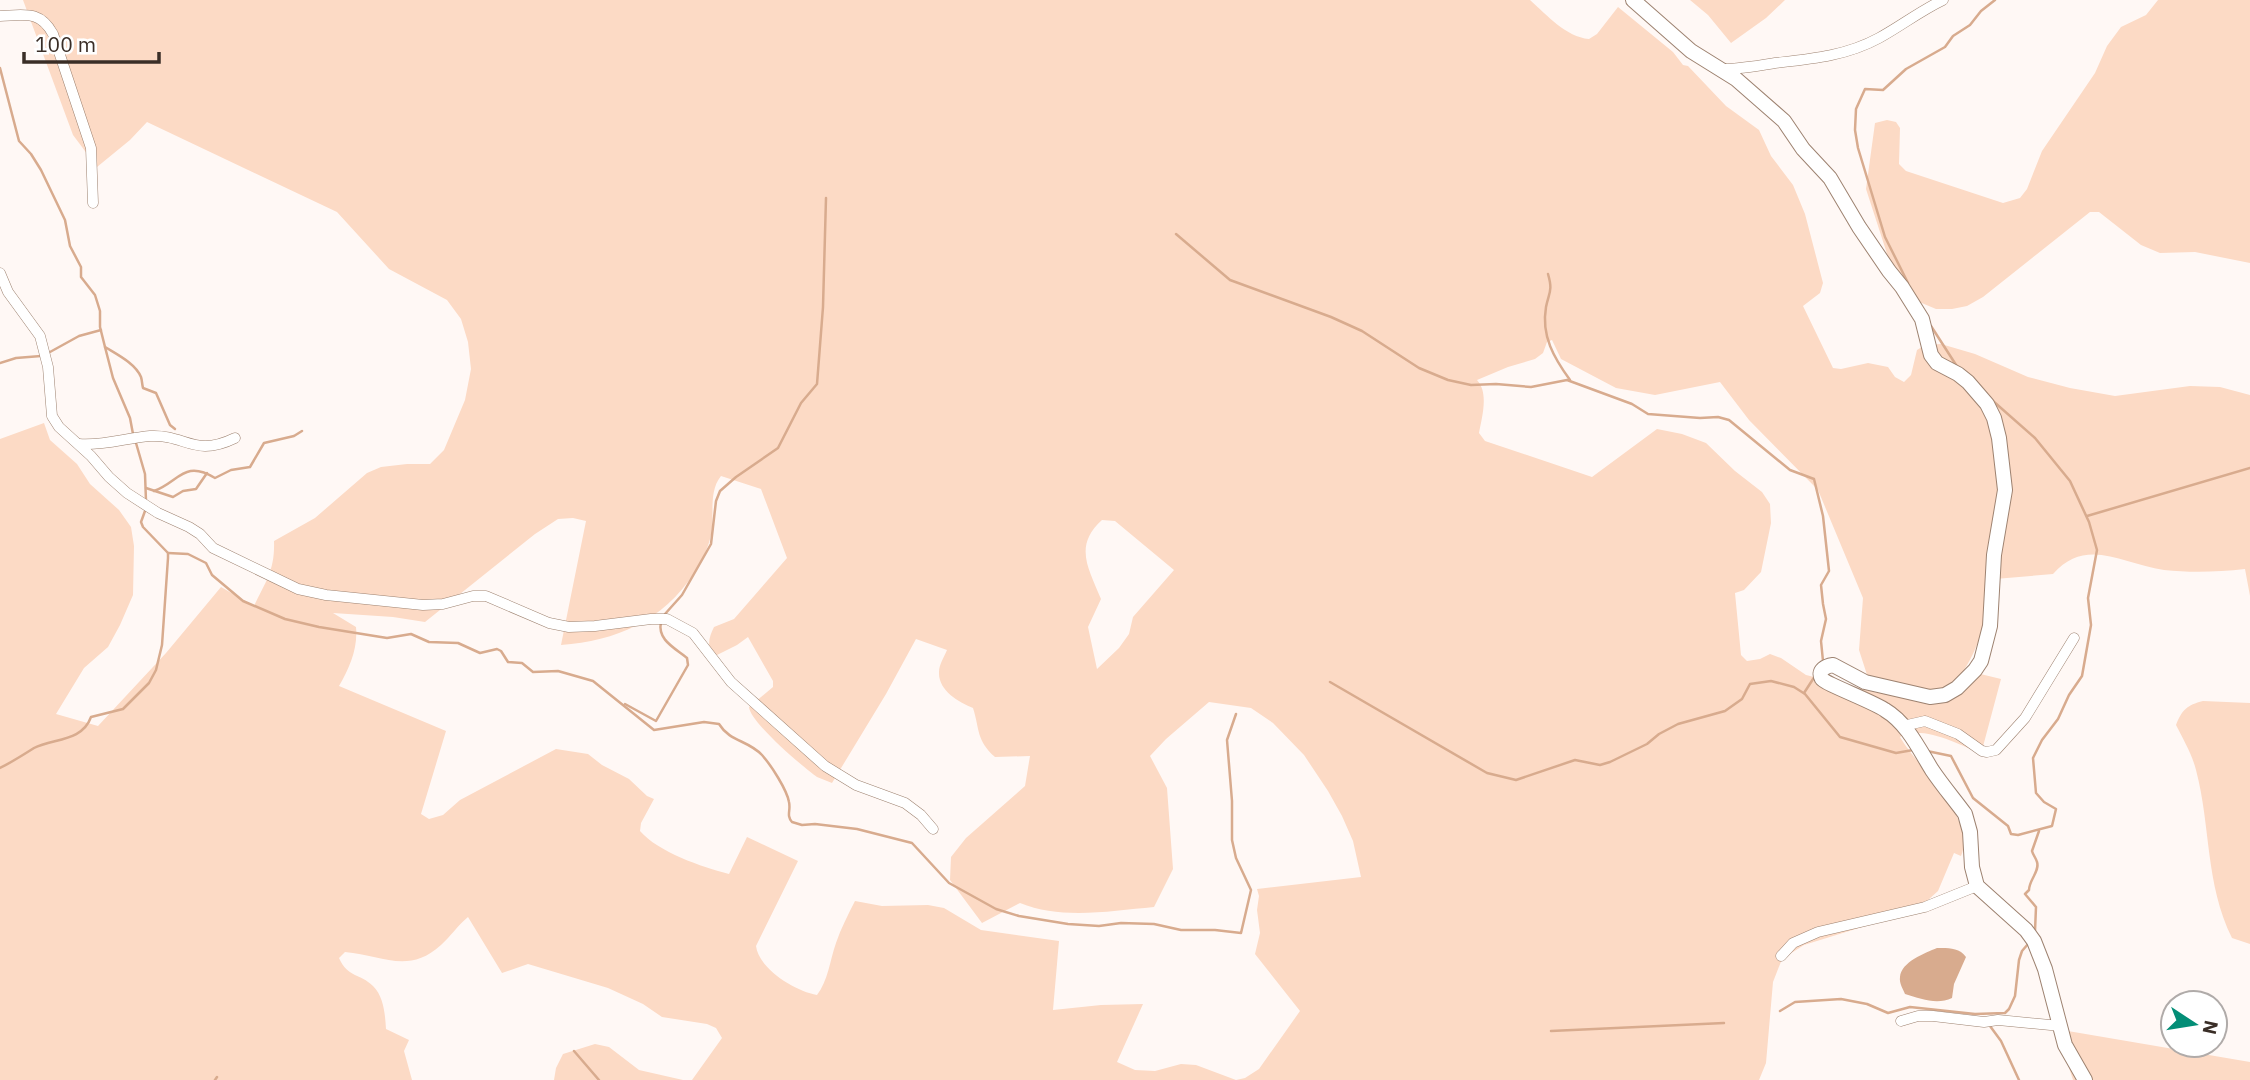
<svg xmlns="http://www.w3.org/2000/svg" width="2250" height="1080" font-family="'IBM Plex Sans',sans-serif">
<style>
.green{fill:#fcdac5;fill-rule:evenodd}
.water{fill:#d8ab8e}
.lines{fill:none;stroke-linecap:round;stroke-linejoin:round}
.stream{stroke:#d8ab8e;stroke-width:2.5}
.street-casing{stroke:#9d8270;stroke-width:11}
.secondary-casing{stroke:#9d8270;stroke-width:16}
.street{stroke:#fff;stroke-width:10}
.secondary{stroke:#fff;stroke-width:14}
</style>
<rect width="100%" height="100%" fill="#fff8f5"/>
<g class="green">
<path d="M23,0H1530C1547,15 1566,37 1589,39L1597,34L1618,7L1673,52L1683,65L1688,66L1726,106L1759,130L1771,156L1793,185L1805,214L1823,283L1820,293L1803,306L1833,368L1841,369L1868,363L1888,367L1895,377L1904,382L1911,375L1917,350L1925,345L1941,344L1975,354L2028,377L2070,388L2115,396L2190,386L2220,387L2250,395V596L2245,569C2218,572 2191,573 2164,570C2123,564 2086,536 2053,574L1995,579C1987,610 1982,643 1964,670L2001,679L1981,754C1962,745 1919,724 1900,737C1918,768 1977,818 1961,856L1954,853L1938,891L1917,910L1804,945L1782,959L1773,982L1766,1063L1759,1080H692L722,1038L716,1028L707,1024L662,1017L643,1004L608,988L528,964L502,973L468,917C458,925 451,936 441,945C408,975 382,955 345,952L339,958C348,978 360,973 373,986C384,997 385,1014 386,1029L409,1040L404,1051L412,1080H0V439L44,423L50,440L77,464L90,484L119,510L131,527L134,546L133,595L120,625L108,647L84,668L56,714L98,726L166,653L221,587L254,606C266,581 275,570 274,541L315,518L367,473L381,467L407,464H430L444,450L465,400L471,369L468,342L461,319L447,300L389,269L337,212L147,122L130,140L97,167L73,135ZM1552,340L1561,359L1616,388L1655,395L1720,382L1749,420L1818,490L1863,598L1859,650L1870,684L1878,693L1806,675L1781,658L1770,654L1760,659L1747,661L1741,655L1735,593L1744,590L1761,572L1771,523L1770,504L1762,492L1735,471L1706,443L1682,434L1657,429L1592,477L1485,441L1479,433C1482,417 1489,393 1477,380L1508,367L1535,359L1543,353L1547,342ZM721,476L761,489L787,558L734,619L714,627C709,637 705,649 717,655L737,645L748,637L773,681V687L749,707C750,722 803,767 817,777C822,779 827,781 832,783L886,694L916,639L947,650C944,657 939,665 939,672C938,690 958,702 973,708C980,730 976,740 995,757L1030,756L1025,786L966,838L951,857L950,880L982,923L1020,903C1061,920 1110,911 1154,907L1173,869L1167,788L1150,756L1166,739L1209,702L1251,708L1273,723L1304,755L1328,791L1342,816L1353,841L1361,877L1257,889L1259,896L1257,910L1260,933L1255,954L1300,1011L1259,1069L1245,1078L1236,1080L1196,1065L1181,1064L1155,1071L1135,1070L1117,1062L1143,1004L1101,1005L1053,1010L1059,941L981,930L944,908L928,905L882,906L855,901C848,915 841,928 836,943C830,960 828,981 817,995C795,991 759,969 756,946L798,861L747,837L729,874C702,867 658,852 640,831L641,823L654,799L647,796L629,779L602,765L588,754L556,749L460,800L443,815L429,819L421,814L446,731L339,686C350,667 358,648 356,627L333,613L393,617L425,622L535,534L558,519L573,518L586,521L561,645C616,641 663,621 694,573C700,563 707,551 710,539C716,519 707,493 721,476ZM1102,520L1115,521L1174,570L1133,617L1129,634L1119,648L1097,669L1088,627L1101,599C1089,569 1073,546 1102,520Z"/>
<polygon points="1690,0 1785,0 1766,18 1731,43 1708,15"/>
<polygon points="2158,0 2250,0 2250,263 2195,252 2160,253 2141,245 2099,212 2090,212 1983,297 1967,306 1952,309 1936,309 1917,301 1892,269 1866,189 1875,123 1887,120 1896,122 1900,128 1899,164 1906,171 2003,203 2020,198 2027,189 2042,151 2095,73 2107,46 2121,27 2146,15"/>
<path d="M2203,701L2250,703V944L2232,938C2205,883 2211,827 2196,770C2192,754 2183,739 2176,725C2182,710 2187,705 2203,701Z"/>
<polygon points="2062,1030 2250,1062 2250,1080 2073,1080 2061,1043"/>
<polygon points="595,1044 609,1047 639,1070 683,1080 554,1080 556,1068 563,1054"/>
</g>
<path class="water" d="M1937,948C1947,948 1959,947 1966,957L1954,984L1952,998C1937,1005 1921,999 1905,994C1903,989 1899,983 1900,977C1901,962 1925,953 1937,948Z"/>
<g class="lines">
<g class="stream">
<polyline points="0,68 19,141 31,154 41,170 65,220 70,246 81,267 81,277 95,295 100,311 100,327 105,347 113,378 130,418 133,434"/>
<polyline points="1176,234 1230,280 1331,317 1362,331 1419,368 1448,380 1471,385 1496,384 1531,387 1567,380 1632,404 1648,414 1700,418 1718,417 1729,420 1790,470 1814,479 1823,516 1829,571 1821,585 1823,604 1826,619 1821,641 1823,661"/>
<path d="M1548,274C1553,291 1549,292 1546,307C1541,336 1554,358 1570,380"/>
<polyline points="1908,283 1885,237 1858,148 1855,130 1856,109 1865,89 1883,90 1906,69 1945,47 1953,36 1970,25 1981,11 1995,0"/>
<polyline points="1931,326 1958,368"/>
<path d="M105,347C116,354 135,363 141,377C142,380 142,384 143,388L156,393L170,425L175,429"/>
<polyline points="50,352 79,336 101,330"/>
<polyline points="0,363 16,358 41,356"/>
<polyline points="136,443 145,474 146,501"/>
<polyline points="146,488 173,497 183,491 196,489 207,473"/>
<path d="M154,491C179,482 184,459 215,478L231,470L250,467L264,443L294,436L302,431"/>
<polyline points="2087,516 2250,468"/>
<path d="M168,553L188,554L206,563L212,575L243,601L285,619L319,627L387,638L411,634L429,642L458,643L480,653L497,649L501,651L508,662L522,663L533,672L558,671L593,681L654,730L704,722L719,724C730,742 748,740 762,755C771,765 787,790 789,802C791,811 786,815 792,822L802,825L815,824L857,829L912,843L949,883L996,909L1019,916L1068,924L1099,926L1121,923L1154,924L1181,930H1215L1241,933L1251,890L1236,858L1232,840V801L1227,740L1236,714"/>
<polyline points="665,614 682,595 711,544 716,501 720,491 736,477 778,448 801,403 817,384 823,307 826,198"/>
<polyline points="1330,682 1487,773 1516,780 1575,760 1600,765 1610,762 1647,744 1659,734 1678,724 1725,711 1742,699 1750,684 1771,681 1794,687 1805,694 1840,737 1896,753 1913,750"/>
<polyline points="1804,693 1815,676"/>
<path d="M625,704L656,721L688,665L687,658C675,648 657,640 661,622"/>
<polyline points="1927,751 1951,756 1973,798 2008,826 2011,834 2018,835 2052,826 2056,809 2044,802 2036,793 2033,758 2042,740 2058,719 2069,695 2082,676 2091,625 2088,598 2097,550 2089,522 2070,481 2035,438 1993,401"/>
<path d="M0,768C12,762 23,755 34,748C53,738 82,742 91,717L123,709L149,683L156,670L162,645L168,558V553L143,527L141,522L145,511"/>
<path d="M2035,931L2036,907L2025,894L2029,890C2029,880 2040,871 2037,862C2036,858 2033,855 2032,851L2039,831"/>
<polyline points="1780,1011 1795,1002 1841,999 1867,1004 1888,1013 1910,1007 1975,1014 2005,1013 2009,1009 2015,996 2019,960 2022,951 2028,944"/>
<polyline points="1990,1026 2001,1041 2019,1080"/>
<polyline points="1551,1031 1724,1023"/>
<polyline points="574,1051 599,1080"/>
<polyline points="215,1080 217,1077"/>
</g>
<defs>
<g id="street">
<path d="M0,16C25,15 40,10 53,34L91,148L93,203"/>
<path d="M1722,69C1740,69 1757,66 1775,63C1811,59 1846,56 1879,38C1901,26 1920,11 1943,0"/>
<polyline points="0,273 8,292 40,336 48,367 52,416 59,427 91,456 109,477 127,493 158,513 189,527 200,534 213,548 298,589 326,595 423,605 443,604 473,596 486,596 549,623 569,627 595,626 651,619 667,619 693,633 731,682 825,766 856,785 905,803 921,815 933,829"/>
<path d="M79,444C104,446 126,438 150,436C186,434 194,458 235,438"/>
<polyline points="1903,726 1925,721 1958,734 1982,751 1987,752 1996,750 2025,718 2074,638"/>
<polyline points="1781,956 1793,943 1818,932 1925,907 1977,886"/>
<polyline points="1901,1021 1918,1016 1933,1016 1984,1022 1998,1020 2061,1026"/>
</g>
<path id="secondary" d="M1633,0L1691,51L1736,79L1784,121L1803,149L1830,178L1859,227L1889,271L1902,287L1922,319L1931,355L1937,363L1958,374L1968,382L1987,404L1994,418L1999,438L2005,490L1994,555L1990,626L1981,661L1975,670L1957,688L1945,695L1930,697L1865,682L1833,665C1826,666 1817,670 1822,679C1824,683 1876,703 1885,710C1907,723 1919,749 1932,770C1942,785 1954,799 1965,814L1970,832L1972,867L1977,886L2026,930L2034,941L2045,969L2065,1045L2085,1080"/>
</defs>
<use href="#street" class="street-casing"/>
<use href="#secondary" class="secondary-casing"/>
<use href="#street" class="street"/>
<use href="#secondary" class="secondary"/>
</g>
<g transform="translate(2194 1024) rotate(102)"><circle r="33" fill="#ffffff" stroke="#b0aba9" stroke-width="2"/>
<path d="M0-5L12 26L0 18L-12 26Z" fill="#038e77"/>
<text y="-10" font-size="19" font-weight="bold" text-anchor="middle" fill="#3a2e27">N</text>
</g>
<path d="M24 52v10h135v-10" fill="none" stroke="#3a2e27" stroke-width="3.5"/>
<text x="35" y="52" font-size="21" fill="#3a2e27" stroke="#ffffff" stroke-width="5" paint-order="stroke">100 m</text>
</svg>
